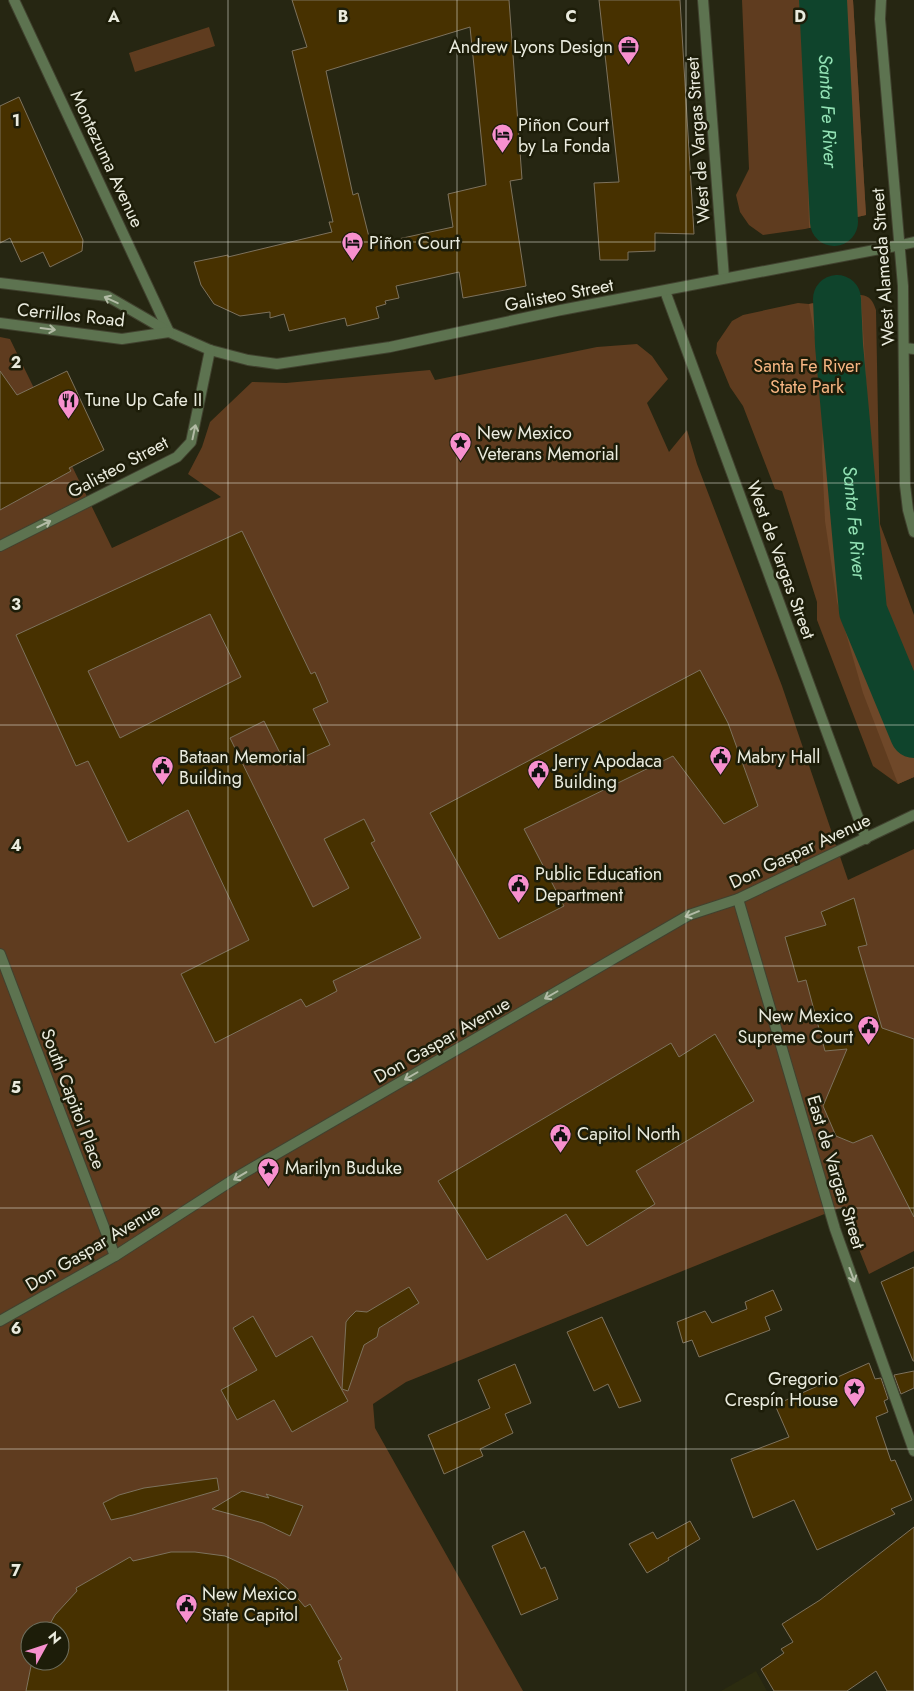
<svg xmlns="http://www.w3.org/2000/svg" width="914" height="1691" font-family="Jost,sans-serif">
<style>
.built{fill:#2c2c10}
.green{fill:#5f3c1f;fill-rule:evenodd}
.forest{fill:#6f4829}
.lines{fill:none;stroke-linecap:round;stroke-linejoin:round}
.river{stroke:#0f442c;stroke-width:48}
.building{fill:#473100;stroke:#7d725d;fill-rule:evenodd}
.minor-casing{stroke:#41422f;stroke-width:12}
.tertiary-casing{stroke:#41422f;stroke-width:12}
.minor{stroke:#5d7350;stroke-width:10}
.tertiary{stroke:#5d7350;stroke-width:10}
.oneway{stroke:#b2bba5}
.grid{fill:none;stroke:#eaebde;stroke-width:1;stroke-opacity:0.55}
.labels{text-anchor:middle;stroke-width:5;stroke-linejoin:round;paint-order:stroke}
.poi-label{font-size:18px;fill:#eaebde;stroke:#1d1d09;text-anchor:start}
.street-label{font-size:18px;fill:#eaebde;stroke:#1d1d09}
.park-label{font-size:18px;fill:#f6b582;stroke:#1d1d09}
.water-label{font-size:19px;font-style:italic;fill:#93e2b5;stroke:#1d1d09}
.grid-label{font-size:16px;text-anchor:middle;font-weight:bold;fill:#eaebde;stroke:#1d1d09;stroke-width:5;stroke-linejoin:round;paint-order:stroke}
</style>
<rect width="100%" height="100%" fill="#262612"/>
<polygon class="built" points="756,1671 767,1691 721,1691"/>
<g class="green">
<polygon points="742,0 853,0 866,215 805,229 763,235 749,225 740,212 736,195 749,169"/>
<polygon points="209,27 215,46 135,72 129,53"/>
<path d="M861,295C870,296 873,301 876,310L880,524L914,615V777L898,784L873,766L817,620V602L782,491L775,489L743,406L730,387L716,353L717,343L732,321L743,315L798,303L809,304Z"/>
<path d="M0,337L10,339L112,548L221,497L188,474L202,447L210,422L252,382L286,383L430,370L435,380L597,347L637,344L652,356L668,379L647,403L669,452L687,430L697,464L782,686L848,880L914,849V1251L869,1274L842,1207L406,1382L373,1404L375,1428L523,1691H0ZM30,1631H60V1661H30Z"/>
</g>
<g class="forest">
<polygon points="799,0 853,0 866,215 809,228 806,98"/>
<polygon points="861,295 872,479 867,507 876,608 914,710 914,777 898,784 863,693 837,602 825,521 822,455 824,388 809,304"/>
</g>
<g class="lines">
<g class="river">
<path id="s1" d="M823,0L834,222"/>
<path id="s2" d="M837,299L839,345L863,611L914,734"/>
</g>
</g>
<g class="building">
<path d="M292,0H509L522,179L510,181L526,286L463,298L459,272L396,286L399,298L385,301L386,304L376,307L379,318L347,326L345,318L289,331L284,314L270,318V312L240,316L214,304L201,285L194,262L228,255V257L332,232L329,222H333L292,51L307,47ZM470,27L486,185L448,194L453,227L371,245L358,193L353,195L326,71Z"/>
<polygon points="599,0 680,0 694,234 655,233 655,251 628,252 628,260 600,260 594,183 619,182"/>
<polygon points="19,97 83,240 82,251 50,267 43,252 21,262 10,238 0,243 0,106"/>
<polygon points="0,371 17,395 67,371 104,450 69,468 71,471 0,510"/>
<path d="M242,531L311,674L315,672L328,702L313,709L330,745L286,765L264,721L230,738L313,907L349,888L324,839L364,819L375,841L371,843L421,938L333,981L337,991L322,999L306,1007L301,999L215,1043L181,974L249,940L188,810L128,842L88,761L76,766L16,635ZM210,614L241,677L120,738L88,671Z"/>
<polygon points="700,670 728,723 758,806 724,824 673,756 524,829 564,906 499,939 430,813"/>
<polygon points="854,898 867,945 858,947 882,1028 914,1039 914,1217 872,1135 853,1143 836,1136 823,1106 847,1049 825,1051 806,980 798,982 785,937 826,925 821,912"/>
<polygon points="715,1034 754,1101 636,1171 655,1204 587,1246 566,1214 487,1260 438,1181 671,1043 679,1057"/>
<polygon points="914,1267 914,1361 913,1361 881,1282"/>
<polygon points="409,1287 419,1303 379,1328 377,1337 364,1345 348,1391 342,1389 346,1322 349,1318 356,1311 367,1312"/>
<polygon points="773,1290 782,1310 765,1317 770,1330 699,1357 692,1340 683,1343 677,1322 705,1311 712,1323 747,1309 745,1302"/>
<polygon points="253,1316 276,1357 312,1336 348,1401 292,1432 274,1400 237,1420 221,1390 257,1370 233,1328"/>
<polygon points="602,1317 641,1401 619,1408 608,1384 594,1391 567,1332"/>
<polygon points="869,1363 875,1379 881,1378 888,1399 884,1401 888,1412 876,1417 891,1461 895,1460 912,1500 891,1509 895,1514 817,1550 794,1500 753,1518 731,1459 789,1437 775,1405"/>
<polygon points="515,1364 531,1403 505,1414 513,1433 480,1449 483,1456 444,1474 428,1435 490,1408 478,1380"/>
<polygon points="914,1371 914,1388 901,1394 894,1375"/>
<polygon points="217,1478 219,1490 133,1515 111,1520 103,1503 119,1495 144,1488"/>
<polygon points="242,1491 269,1498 266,1494 303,1506 290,1536 263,1523 212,1509"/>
<polygon points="690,1521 700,1539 668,1558 669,1560 647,1573 629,1544 653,1532 657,1539"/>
<polygon points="914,1527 914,1691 887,1691 876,1671 847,1691 774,1691 761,1669 784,1653 781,1649 793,1642 782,1624 820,1600"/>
<polygon points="524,1531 541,1569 545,1567 558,1599 521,1615 492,1546"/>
<polygon points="171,1552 195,1552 225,1556 276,1579 294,1594 305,1607 310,1604 342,1659 338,1661 348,1691 26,1691 32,1661 60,1661 60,1631 46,1631 55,1615 77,1591 76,1588 130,1557 133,1561"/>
</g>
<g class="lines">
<defs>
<g id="minor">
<polyline points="703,0 724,278"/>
<polyline points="901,245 914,242"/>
<polyline points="665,291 866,839"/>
<polyline points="905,348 914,349"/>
<polyline points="738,899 835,1229 914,1451"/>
<polyline points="0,954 115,1256"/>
</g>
<g id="tertiary">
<polyline points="14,0 169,332"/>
<polyline points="881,0 880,19 903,286 905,485 908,510 914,532"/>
<polyline points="0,283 107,296 169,332 210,350 248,360 277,364 390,347 561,310 901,245"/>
<polyline points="0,323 122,339 169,332"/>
<polyline points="0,546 177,457 191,442 210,350"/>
<polyline points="0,1321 115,1256 242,1174 689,915 738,899 914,815"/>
</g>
</defs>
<use href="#minor" class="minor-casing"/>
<use href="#tertiary" class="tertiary-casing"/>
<use href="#minor" class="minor"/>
<use href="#tertiary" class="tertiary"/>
</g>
<defs><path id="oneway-shaft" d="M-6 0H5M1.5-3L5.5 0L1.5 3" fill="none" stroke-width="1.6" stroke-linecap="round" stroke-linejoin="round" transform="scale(1.25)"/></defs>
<g class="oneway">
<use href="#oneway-shaft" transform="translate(111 300) rotate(-155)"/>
<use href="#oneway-shaft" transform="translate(48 329) rotate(7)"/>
<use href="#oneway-shaft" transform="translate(194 432) rotate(-78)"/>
<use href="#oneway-shaft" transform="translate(44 524) rotate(-26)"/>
<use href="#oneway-shaft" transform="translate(692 914) rotate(158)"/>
<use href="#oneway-shaft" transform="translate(551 995) rotate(150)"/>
<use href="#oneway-shaft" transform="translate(411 1076) rotate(150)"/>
<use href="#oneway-shaft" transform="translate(240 1176) rotate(149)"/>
<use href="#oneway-shaft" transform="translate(852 1275) rotate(70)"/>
</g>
<path class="grid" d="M228,0V1691M457,0V1691M686,0V1691M0,242H914M0,483H914M0,725H914M0,966H914M0,1208H914M0,1449H914"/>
<defs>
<symbol id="office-pin" viewBox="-11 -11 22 30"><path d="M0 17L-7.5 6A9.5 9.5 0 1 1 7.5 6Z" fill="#f790ce" stroke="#1d1d09"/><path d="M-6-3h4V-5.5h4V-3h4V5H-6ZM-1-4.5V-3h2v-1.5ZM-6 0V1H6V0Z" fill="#111"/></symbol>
<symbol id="hotel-pin" viewBox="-11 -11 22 30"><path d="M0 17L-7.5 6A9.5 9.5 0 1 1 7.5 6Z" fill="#f790ce" stroke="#1d1d09"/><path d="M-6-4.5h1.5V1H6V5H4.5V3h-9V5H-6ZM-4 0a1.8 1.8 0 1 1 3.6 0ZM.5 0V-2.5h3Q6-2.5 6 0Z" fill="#111"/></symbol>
<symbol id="restaurant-pin" viewBox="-11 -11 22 30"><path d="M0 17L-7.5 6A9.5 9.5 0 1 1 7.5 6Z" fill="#f790ce" stroke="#1d1d09"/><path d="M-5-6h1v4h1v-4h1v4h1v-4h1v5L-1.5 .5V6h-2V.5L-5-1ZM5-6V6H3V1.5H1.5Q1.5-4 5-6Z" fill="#111"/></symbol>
<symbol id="sight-pin" viewBox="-11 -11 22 30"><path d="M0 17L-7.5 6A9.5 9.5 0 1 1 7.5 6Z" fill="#f790ce" stroke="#1d1d09"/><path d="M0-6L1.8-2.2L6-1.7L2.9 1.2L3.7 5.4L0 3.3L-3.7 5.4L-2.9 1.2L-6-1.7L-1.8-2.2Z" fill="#111"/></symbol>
<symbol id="civic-pin" viewBox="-11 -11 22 30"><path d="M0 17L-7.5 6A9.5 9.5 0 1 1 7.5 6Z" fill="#f790ce" stroke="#1d1d09"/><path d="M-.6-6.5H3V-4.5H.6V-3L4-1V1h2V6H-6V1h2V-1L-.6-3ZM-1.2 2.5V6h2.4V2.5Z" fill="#111"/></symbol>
</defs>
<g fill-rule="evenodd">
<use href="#office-pin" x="616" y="34" width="25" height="34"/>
<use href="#hotel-pin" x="490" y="122" width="25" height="34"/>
<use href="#hotel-pin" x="340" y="230" width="25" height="34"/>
<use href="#restaurant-pin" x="56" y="388" width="25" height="34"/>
<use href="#sight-pin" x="448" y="430" width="25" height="34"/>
<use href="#civic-pin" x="708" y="744" width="25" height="34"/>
<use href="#civic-pin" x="150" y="754" width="25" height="34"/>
<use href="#civic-pin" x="526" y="758" width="25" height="34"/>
<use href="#civic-pin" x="506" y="872" width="25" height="34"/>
<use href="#civic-pin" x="856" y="1014" width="25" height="34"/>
<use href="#civic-pin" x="548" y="1122" width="25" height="34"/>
<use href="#sight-pin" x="256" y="1156" width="25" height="34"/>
<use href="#sight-pin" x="842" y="1376" width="25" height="34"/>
<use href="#civic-pin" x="174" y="1592" width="25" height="34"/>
</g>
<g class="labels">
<g class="poi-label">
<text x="613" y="53" text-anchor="end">Andrew Lyons Design</text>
<text x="518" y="131">Piñon Court<tspan x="518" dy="21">by La Fonda</tspan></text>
<text x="369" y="249">Piñon Court</text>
<text x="85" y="406">Tune Up Cafe II</text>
<text x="477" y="439">New Mexico<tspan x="477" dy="21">Veterans Memorial</tspan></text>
<text x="179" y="763">Bataan Memorial<tspan x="179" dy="21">Building</tspan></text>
<text x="737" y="763">Mabry Hall</text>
<text x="554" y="767">Jerry Apodaca<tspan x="554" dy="21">Building</tspan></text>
<text x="535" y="880">Public Education<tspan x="535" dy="21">Department</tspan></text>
<text x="853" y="1022" text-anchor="end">New Mexico<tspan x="853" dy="21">Supreme Court</tspan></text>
<text x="577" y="1140">Capitol North</text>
<text x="285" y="1174">Marilyn Buduke</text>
<text x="838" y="1385" text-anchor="end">Gregorio<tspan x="838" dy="21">Crespín House</tspan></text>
<text x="202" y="1600">New Mexico<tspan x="202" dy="21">State Capitol</tspan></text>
</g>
<g class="street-label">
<text transform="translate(698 140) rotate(-94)" y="6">West de Vargas Street</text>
<text transform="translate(107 159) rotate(65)" y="6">Montezuma Avenue</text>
<text transform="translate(883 267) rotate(-94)" y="6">West Alameda Street</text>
<text transform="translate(559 295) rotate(-11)" y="6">Galisteo Street</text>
<text transform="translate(71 315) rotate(6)" y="6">Cerrillos Road</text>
<text transform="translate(118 467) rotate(-28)" y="6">Galisteo Street</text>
<text transform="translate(781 560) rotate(70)" y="6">West de Vargas Street</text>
<text transform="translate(800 851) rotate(-25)" y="6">Don Gaspar Avenue</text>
<text transform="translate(442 1040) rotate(-30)" y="6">Don Gaspar Avenue</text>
<text transform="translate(73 1099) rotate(69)" y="6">South Capitol Place</text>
<text transform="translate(836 1172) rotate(73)" y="6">East de Vargas Street</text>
<text transform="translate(93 1247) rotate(-31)" y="6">Don Gaspar Avenue</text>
</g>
<g class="park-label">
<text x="807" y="372">Santa Fe River<tspan x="807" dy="21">State Park</tspan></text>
</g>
<g class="water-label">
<text dy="7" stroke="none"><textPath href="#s1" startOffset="111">Santa Fe River</textPath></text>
<text dy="7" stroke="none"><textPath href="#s2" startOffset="224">Santa Fe River</textPath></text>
</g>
</g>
<g class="grid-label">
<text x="114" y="22">A</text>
<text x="343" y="22">B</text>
<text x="571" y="22">C</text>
<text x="800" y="22">D</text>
<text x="16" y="126">1</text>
<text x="16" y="368">2</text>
<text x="16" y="610">3</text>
<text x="16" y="851">4</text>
<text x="16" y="1093">5</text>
<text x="16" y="1334">6</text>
<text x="16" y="1576">7</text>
</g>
<g transform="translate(45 1646) rotate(50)"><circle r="24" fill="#1d1d09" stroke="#6f6f5e"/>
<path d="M0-4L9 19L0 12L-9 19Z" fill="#f790ce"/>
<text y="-8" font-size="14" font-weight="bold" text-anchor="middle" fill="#eaebde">N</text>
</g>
</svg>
